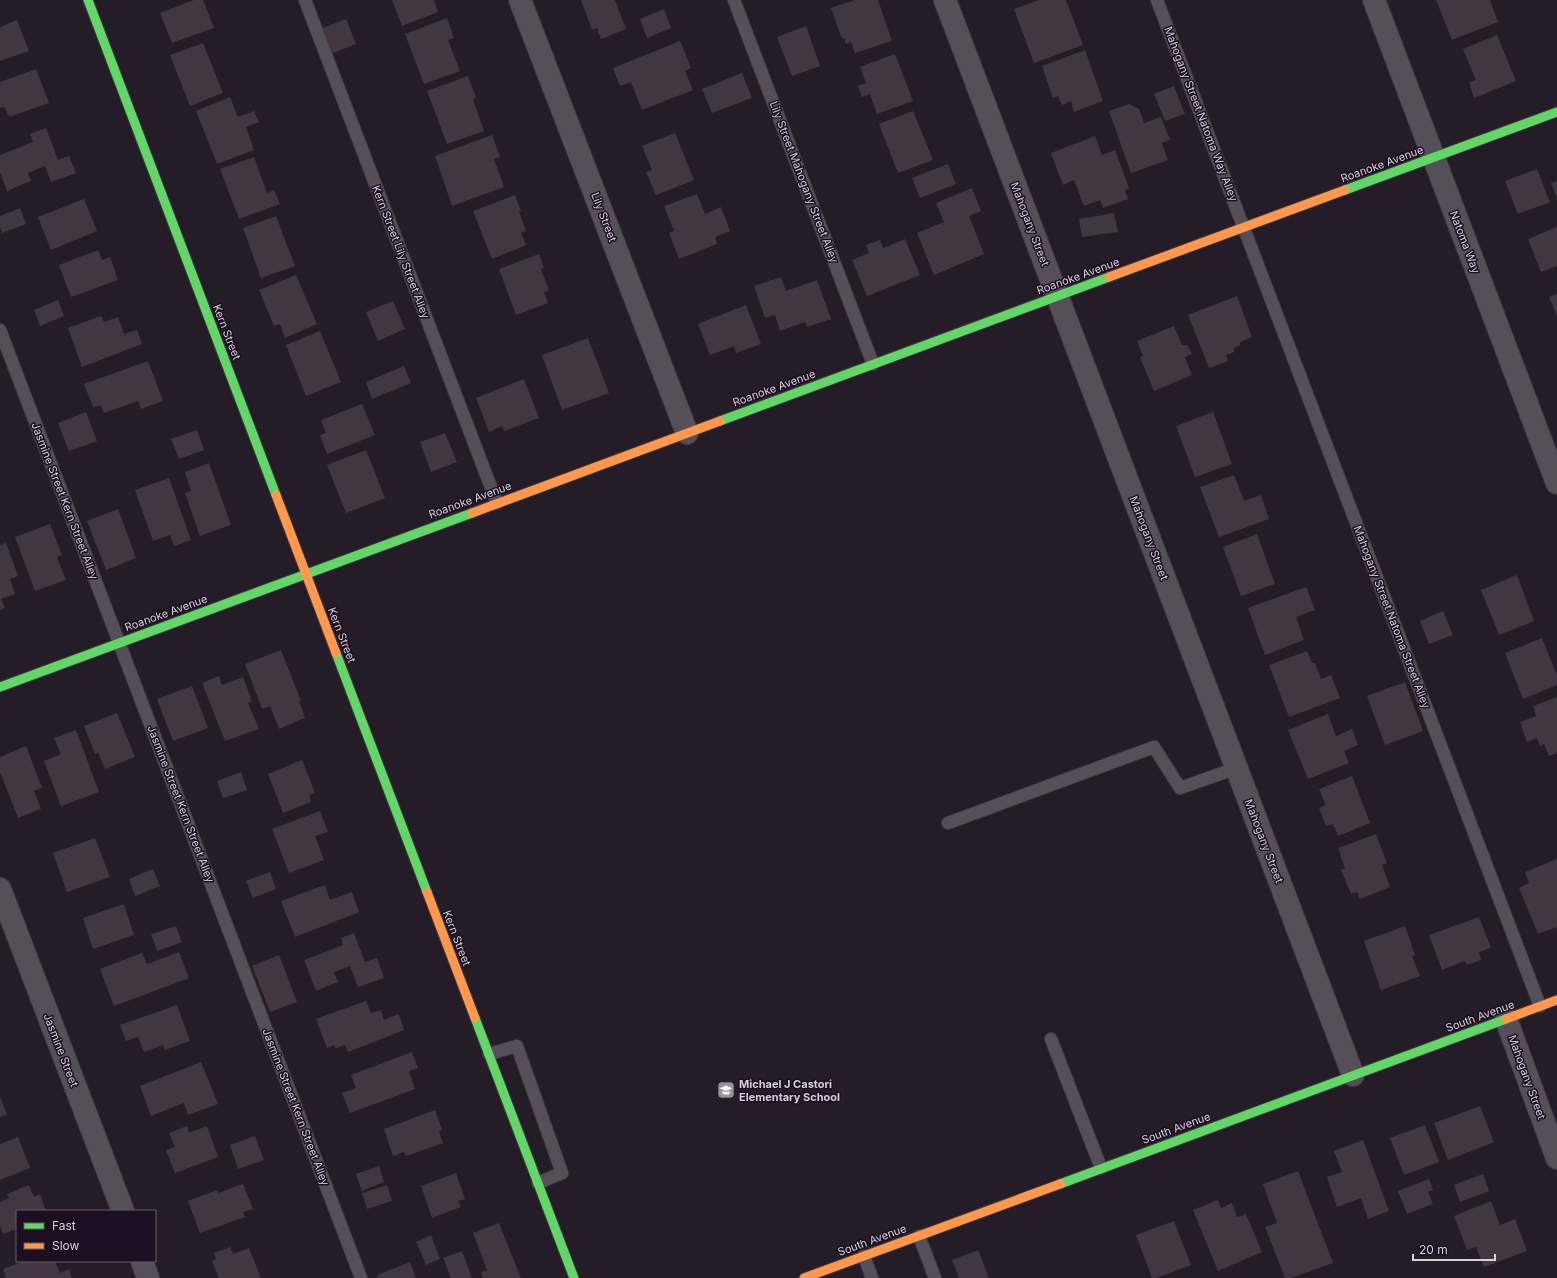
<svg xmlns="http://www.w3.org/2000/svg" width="1557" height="1278" font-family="Inter,sans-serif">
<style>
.building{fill:#413740}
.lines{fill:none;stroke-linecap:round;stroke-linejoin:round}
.lane-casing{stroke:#3e3840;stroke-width:14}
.street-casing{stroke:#3e3840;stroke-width:24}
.fast-casing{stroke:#3e3840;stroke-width:11}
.slow-casing{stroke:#3e3840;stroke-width:11}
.lane{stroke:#555058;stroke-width:12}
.street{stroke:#555058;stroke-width:22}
.fast{stroke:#63d668;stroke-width:9}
.slow{stroke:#ff974d;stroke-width:9}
.labels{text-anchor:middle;stroke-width:3;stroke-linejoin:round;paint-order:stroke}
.street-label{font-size:11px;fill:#d9d0dc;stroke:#1c0f21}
.poi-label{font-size:11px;font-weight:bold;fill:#d9d0dc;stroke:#1c0f21;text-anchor:start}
</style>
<rect width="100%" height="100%" fill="#241c27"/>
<g class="building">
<polygon points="194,0 203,0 214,28 172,43 160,13"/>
<polygon points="392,0 434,0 438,12 402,26"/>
<polygon points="581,0 615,0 626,29 601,39 597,28 592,30"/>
<polygon points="855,0 878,0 892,41 855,53 851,42 846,44 844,38 842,39 831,8"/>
<polygon points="1039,0 1066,0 1083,45 1034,63 1014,9"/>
<polygon points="1436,0 1490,0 1498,22 1452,40"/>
<polygon points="664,9 671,28 647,38 640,19"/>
<polygon points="447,18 454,38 448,40 460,71 424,84 405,34"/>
<polygon points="346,19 356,44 331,54 320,29"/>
<polygon points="17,20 29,51 0,61 0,27"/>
<polygon points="806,26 820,66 792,76 777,37"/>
<polygon points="1497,35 1516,81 1474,98 1469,82 1476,80 1463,49"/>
<polygon points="680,41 691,68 685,71 693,90 642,110 631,82 620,86 613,68"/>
<polygon points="203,43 223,93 190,106 170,55"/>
<polygon points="1085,50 1103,101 1074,112 1071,101 1062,105 1058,96 1053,98 1042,66"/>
<polygon points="895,54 913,101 877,114 870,94 862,97 858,86 866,83 860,67"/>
<polygon points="36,69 49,103 9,117 4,107 0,108 0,82"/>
<polygon points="742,73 752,98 712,113 702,89"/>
<polygon points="468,76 476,98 473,99 484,131 447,144 427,91"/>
<polygon points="1174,86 1185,114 1165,121 1154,94"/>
<polygon points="230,97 238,117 254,111 259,122 246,127 254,150 217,164 196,111"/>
<polygon points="1129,104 1139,109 1144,123 1161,117 1170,140 1162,143 1168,160 1131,173 1109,111"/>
<polygon points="913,111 933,160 898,173 879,124"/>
<polygon points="46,128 58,160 69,156 76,173 51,182 45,166 28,173 31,181 7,191 0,172 0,155 33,142 30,134"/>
<polygon points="675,133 694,180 656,195 646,172 652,170 642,146"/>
<polygon points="492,135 500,157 494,159 504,187 452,206 435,156"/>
<polygon points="1095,136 1102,155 1115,150 1129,188 1125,190 1128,199 1103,208 1100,200 1084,206 1074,180 1063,185 1051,153"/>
<polygon points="254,157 267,193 274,190 280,204 239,219 220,169"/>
<polygon points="948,164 956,184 920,198 912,178"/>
<polygon points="1537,169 1550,202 1518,214 1505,181"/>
<polygon points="1557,181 1557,199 1551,183"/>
<polygon points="972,188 981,211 969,216 984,254 934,275 917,233 944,222 936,203"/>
<polygon points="697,194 705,214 721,207 730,231 715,237 717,244 679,259 669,233 674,231 664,206"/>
<polygon points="515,195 521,211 519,212 526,231 521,233 526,245 492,259 473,211"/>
<polygon points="84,199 97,231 51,250 38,217"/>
<polygon points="20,208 26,224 2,233 0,226 0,216"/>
<polygon points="1114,213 1118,232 1082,237 1079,219"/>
<polygon points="276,216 295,266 261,278 243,228"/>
<polygon points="1557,227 1557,266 1541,272 1528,239"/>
<polygon points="905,239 920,275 867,296 852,260 869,253 866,245 880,240 883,248"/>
<polygon points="98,250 102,260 110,257 118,280 71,297 59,265"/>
<polygon points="539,254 544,268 541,269 549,290 544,292 548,303 516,315 499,269"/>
<polygon points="296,275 317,324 285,338 280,324 274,326 259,290"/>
<polygon points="781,277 786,291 817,280 831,319 807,327 805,322 780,331 775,315 765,318 754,286"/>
<polygon points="1557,294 1557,316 1549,297"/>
<polygon points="1237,296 1252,337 1240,342 1240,345 1234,348 1234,352 1226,355 1228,361 1209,368 1188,315"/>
<polygon points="58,300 64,316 40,326 34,310"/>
<polygon points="393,301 405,329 378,341 366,312"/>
<polygon points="746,305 761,344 736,353 734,346 710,355 698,324"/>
<polygon points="101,316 104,322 118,317 124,334 137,330 142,344 82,367 68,328"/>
<polygon points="1174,326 1182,345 1187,345 1192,354 1185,357 1192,375 1154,391 1140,357 1143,356 1137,341"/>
<polygon points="320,331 341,382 306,396 286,345"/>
<polygon points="588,338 609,393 562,410 542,355"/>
<polygon points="148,361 163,401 141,409 138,401 104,413 101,405 93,407 84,384"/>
<polygon points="404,366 411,383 372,399 366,382"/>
<polygon points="524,379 539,418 504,431 502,426 489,432 476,398"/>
<polygon points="362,404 375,435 327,454 320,435 326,433 321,420"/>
<polygon points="86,412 97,441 69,451 58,423"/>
<polygon points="1213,412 1232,464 1195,477 1176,426"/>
<polygon points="197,430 204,450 179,459 171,439"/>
<polygon points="445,433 457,462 431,472 420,442"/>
<polygon points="366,450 385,498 346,513 327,465"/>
<polygon points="209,463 231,525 200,536 185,493 191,491 185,472"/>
<polygon points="1234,475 1244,501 1261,495 1269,519 1219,537 1200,487"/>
<polygon points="169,478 191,540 174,546 170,535 153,541 135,490"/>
<polygon points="118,509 136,558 106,570 87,521"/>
<polygon points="50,524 62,555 57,557 66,580 35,591 15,537"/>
<polygon points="1257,534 1275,584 1241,596 1223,547"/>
<polygon points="6,543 18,576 10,579 15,594 1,599 5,608 0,610 0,545"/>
<polygon points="1517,575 1534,621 1499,635 1481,590"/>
<polygon points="1306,587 1315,610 1296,617 1304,640 1265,655 1248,608"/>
<polygon points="1443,611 1453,635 1429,644 1420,621"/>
<polygon points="1542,638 1557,675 1557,685 1523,699 1505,653"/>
<polygon points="281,650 301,701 299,701 305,718 279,729 270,706 262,709 245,664"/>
<polygon points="1307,651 1312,663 1315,663 1321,679 1331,675 1340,698 1289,717 1269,665"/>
<polygon points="219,676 222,685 243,677 252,701 248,703 259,729 225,741 202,683"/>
<polygon points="1405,682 1423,731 1385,745 1367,696"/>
<polygon points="192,686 208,728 173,741 157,699"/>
<polygon points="1557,697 1557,753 1549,756 1544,744 1540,746 1537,738 1527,742 1520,722 1536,716 1533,706"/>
<polygon points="117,713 135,757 105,769 98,752 95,754 84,726"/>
<polygon points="1328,714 1336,736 1352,729 1358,745 1344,751 1349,763 1308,779 1288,730"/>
<polygon points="76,730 99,792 61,806 44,761 61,754 54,738"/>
<polygon points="26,746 42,788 34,791 41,809 18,818 0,772 0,757"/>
<polygon points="302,760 315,793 309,795 311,802 283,813 268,774"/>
<polygon points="241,772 247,790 223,798 217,781"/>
<polygon points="1352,776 1370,823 1338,836 1333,824 1326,826 1319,808 1326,805 1319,789"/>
<polygon points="320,811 328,832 315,836 324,860 289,873 272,829"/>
<polygon points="1376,834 1387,863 1382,865 1390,887 1360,899 1357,892 1351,894 1341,870 1345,868 1338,848"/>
<polygon points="95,838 110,877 67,892 53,853"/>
<polygon points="1557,859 1557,927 1538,934 1519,888 1529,883 1525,872"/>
<polygon points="153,869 160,886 135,896 129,879"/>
<polygon points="270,872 276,889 253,898 246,881"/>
<polygon points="325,885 330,900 352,892 359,912 295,937 281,901"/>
<polygon points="124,904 134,935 93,949 83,918"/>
<polygon points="1479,917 1491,948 1479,952 1481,960 1467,965 1465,961 1442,970 1429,935"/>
<polygon points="176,926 182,942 157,951 151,934"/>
<polygon points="1405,926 1415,955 1412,956 1420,976 1381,990 1364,941"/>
<polygon points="354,933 365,962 377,958 384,978 358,987 350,966 334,972 338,982 316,991 304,960 343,945 341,938"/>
<polygon points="179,952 189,978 114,1006 100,969 142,953 147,964"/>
<polygon points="279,955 297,1002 270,1012 252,966"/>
<polygon points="366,1001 371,1013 381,1010 384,1020 399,1014 404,1030 348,1052 345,1045 336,1048 334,1045 327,1048 316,1019"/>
<polygon points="177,1005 190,1041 165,1050 163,1045 144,1052 138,1037 126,1041 120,1025"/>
<polygon points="412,1052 418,1068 409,1071 415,1089 350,1113 342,1093 356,1088 351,1075"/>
<polygon points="201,1062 218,1104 188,1115 184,1103 151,1116 140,1086"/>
<polygon points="0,1097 7,1115 0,1117"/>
<polygon points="1480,1106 1494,1142 1448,1160 1434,1123"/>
<polygon points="435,1110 442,1130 439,1132 443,1143 406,1156 404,1152 393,1156 384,1129"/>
<polygon points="1425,1125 1439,1162 1404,1175 1390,1138"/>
<polygon points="187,1126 189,1133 207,1126 218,1157 175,1173 166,1150 175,1147 169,1133"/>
<polygon points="255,1136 264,1160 238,1169 230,1145"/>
<polygon points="18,1137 30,1168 0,1180 0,1144"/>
<polygon points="1363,1140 1389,1211 1368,1219 1361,1198 1337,1207 1327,1177 1342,1172 1334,1151"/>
<polygon points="379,1166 384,1182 362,1191 356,1174"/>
<polygon points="1298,1171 1333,1263 1291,1278 1285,1278 1265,1227 1277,1223 1263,1184"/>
<polygon points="456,1173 465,1199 458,1201 461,1207 432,1218 421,1186"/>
<polygon points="1483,1174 1489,1191 1460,1202 1454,1185"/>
<polygon points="1429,1179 1433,1190 1428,1192 1433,1204 1407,1214 1398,1191"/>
<polygon points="243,1184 253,1209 243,1212 245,1217 200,1233 188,1201 217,1190 218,1193"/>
<polygon points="29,1185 34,1197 40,1194 46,1211 17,1211 17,1229 3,1234 0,1226 0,1202 9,1198 7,1194"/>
<polygon points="387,1185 392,1201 367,1209 362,1193"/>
<polygon points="1218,1200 1221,1208 1232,1203 1237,1217 1246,1214 1262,1252 1218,1271 1193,1210"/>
<polygon points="1491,1201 1500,1225 1515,1219 1527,1251 1484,1267 1476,1247 1467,1250 1454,1216"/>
<polygon points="1174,1221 1191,1265 1156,1278 1152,1278 1136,1235"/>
<polygon points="499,1223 521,1278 483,1278 481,1273 487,1270 473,1233"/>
<polygon points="431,1235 440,1259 426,1265 416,1242"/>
<polygon points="230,1247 233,1254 249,1248 261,1278 219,1278 212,1261 216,1259 214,1253"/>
<polygon points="978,1250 989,1278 959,1278 952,1260"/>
<polygon points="462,1251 472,1278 451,1278 443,1258"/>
<polygon points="24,1261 38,1261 39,1263 44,1261 55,1261 60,1273 69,1269 72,1278 6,1278 3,1269"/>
<polygon points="410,1262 416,1278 378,1278 377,1275"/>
</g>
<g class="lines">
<defs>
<g id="lane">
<polyline points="305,0 497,503"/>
<polyline points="734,0 873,364"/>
<polyline points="1157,0 1540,1006"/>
<polyline points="0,330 361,1278"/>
<polyline points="948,823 1154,747 1180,788 1237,768"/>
<polyline points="1051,1039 1101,1168"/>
<polyline points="489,1054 517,1046 562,1173 538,1183"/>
<polyline points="919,1236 935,1278"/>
<polyline points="864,1256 872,1278"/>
</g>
<g id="street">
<polyline points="520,0 687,433"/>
<polyline points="945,0 1353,1075"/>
<polyline points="1374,0 1557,483"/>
<polyline points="0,889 123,1211"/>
<polyline points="1506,1019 1557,1158"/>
<polyline points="142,1261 148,1278"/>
</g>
<g id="fast">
<polyline points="88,0 276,495"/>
<polyline points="1345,190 1557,112"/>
<polyline points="720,421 1109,277"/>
<polyline points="336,653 427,892"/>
<polyline points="0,687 472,513"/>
<polyline points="475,1018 574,1278"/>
<polyline points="1060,1184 1506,1019"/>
</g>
<g id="slow">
<polyline points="1109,277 1345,190"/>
<polyline points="276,495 336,653"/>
<polyline points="472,513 720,421"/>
<polyline points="427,892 475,1018"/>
<polyline points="1506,1019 1557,1000"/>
<polyline points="804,1278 1060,1184"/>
</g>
</defs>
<use href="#lane" class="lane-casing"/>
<use href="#street" class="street-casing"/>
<use href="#fast" class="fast-casing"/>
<use href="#slow" class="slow-casing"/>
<use href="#lane" class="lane"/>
<use href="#street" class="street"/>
<use href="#fast" class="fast"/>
<use href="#slow" class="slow"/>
</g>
<defs>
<symbol id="school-square" viewBox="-11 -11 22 22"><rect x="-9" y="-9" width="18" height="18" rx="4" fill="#9a919d" stroke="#1c0f21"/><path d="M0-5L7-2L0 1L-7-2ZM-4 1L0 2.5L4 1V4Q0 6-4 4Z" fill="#fff"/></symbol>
</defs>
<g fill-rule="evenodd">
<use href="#school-square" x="716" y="1080" width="20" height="20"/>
</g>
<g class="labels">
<g class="street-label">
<text transform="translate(1201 114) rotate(69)" y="4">Mahogany Street Natoma Way Alley</text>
<text transform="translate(1382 164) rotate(-20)" y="4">Roanoke Avenue</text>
<text transform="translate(804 182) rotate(69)" y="4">Lily Street Mahogany Street Alley</text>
<text transform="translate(604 217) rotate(69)" y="4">Lily Street</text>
<text transform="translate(1030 224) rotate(69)" y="4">Mahogany Street</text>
<text transform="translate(1465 242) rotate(69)" y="4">Natoma Way</text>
<text transform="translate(401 252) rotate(69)" y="4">Kern Street Lily Street Alley</text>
<text transform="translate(1078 276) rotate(-20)" y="4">Roanoke Avenue</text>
<text transform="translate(227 332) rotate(69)" y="4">Kern Street</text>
<text transform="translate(774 388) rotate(-20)" y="4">Roanoke Avenue</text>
<text transform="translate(470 500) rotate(-20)" y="4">Roanoke Avenue</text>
<text transform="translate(65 501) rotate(69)" y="4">Jasmine Street Kern Street Alley</text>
<text transform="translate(1149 538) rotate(69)" y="4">Mahogany Street</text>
<text transform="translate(166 613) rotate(-20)" y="4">Roanoke Avenue</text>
<text transform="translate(1392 617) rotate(69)" y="4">Mahogany Street Natoma Street Alley</text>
<text transform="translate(342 635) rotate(69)" y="4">Kern Street</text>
<text transform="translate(181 804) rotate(69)" y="4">Jasmine Street Kern Street Alley</text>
<text transform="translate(1264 841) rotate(69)" y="4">Mahogany Street</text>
<text transform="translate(457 938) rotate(69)" y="4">Kern Street</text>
<text transform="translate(1480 1016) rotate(-20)" y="4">South Avenue</text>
<text transform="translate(61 1050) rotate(69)" y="4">Jasmine Street</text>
<text transform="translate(1527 1077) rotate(70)" y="4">Mahogany Street</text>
<text transform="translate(296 1107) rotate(69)" y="4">Jasmine Street Kern Street Alley</text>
<text transform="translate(1176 1128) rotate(-20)" y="4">South Avenue</text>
<text transform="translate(872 1240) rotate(-20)" y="4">South Avenue</text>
</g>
<g class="poi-label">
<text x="739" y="1088">Michael J Castori<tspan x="739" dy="13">Elementary School</tspan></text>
</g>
</g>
<rect x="16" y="1210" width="140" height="52" fill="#1c0f21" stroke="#685c6c"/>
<rect x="24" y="1223" width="20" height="6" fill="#63d668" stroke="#685c6c"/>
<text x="52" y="1230" font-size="12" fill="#d9d0dc">Fast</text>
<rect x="24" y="1243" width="20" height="6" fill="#ff974d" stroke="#685c6c"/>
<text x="52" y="1250" font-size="12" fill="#d9d0dc">Slow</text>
<path d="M1413 1254v6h82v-6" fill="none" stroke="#d9d0dc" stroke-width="2"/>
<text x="1419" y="1254" font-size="12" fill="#d9d0dc" stroke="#1c0f21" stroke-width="3" paint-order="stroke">20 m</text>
</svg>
